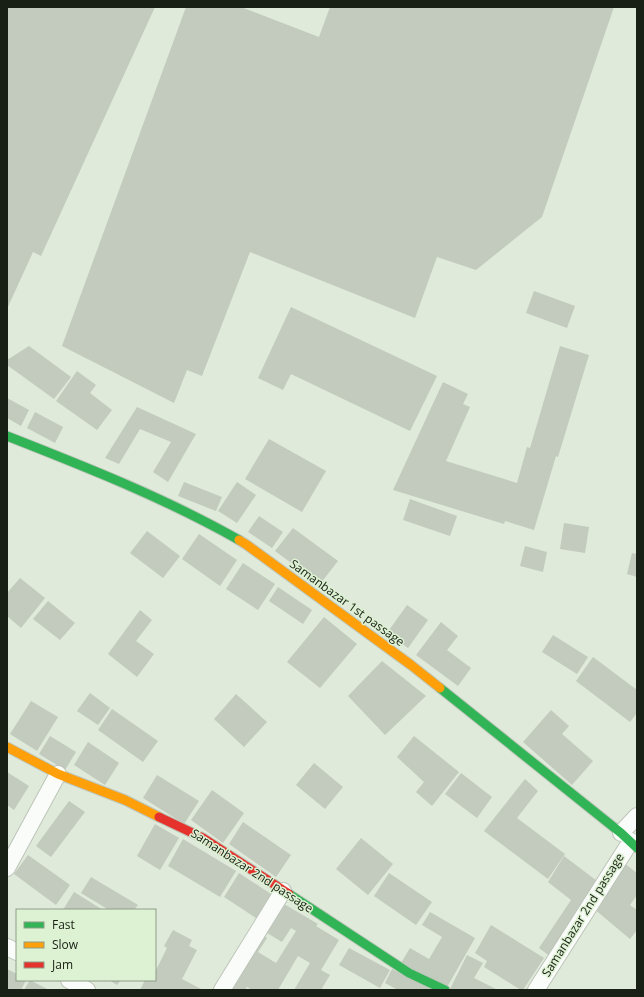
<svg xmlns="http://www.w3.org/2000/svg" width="644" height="997" font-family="'Open Sans',sans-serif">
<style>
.building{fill:#c2cbbe}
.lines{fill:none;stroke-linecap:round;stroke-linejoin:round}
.street-casing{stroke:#bdc5b9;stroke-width:18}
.fast-casing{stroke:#bdc5b9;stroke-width:11}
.slow-casing{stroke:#bdc5b9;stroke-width:11}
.jam-casing{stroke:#bdc5b9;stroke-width:11}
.street{stroke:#fafcf9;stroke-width:16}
.fast{stroke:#30b455;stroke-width:9}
.slow{stroke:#ff9f0a;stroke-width:9}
.jam{stroke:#e5322d;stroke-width:9}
.labels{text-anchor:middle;stroke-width:3;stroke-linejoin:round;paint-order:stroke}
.street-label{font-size:12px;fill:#181f14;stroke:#ddf1d3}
</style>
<rect width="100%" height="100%" fill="#dfeada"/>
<g class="building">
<polygon points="7,7 155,7 41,256 33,252 7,309"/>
<polygon points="186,7 241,7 319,37 330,7 614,7 542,217 476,270 437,257 415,318 250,252 202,376 187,370 174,403 62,346"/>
<polygon points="534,291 575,306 567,328 526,313"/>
<polygon points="291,307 437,376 410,431 291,374 283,390 258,378"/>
<polygon points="29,346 71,377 54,399 7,365 7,360"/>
<polygon points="560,346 589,355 558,457 556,456 534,530 505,521 504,524 393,490 443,382 468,394 463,404 470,407 446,461 517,483 527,447 530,448"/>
<polygon points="77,371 96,385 90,393 112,410 97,430 56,401"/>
<polygon points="7,398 29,410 21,426 7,418"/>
<polygon points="137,407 196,434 168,482 153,472 171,442 140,429 119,464 105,458"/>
<polygon points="35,412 63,427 55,443 27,428"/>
<polygon points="269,439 326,471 302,512 245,479"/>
<polygon points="184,482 222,497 216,511 178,496"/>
<polygon points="237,482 256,495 237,523 218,511"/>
<polygon points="410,499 457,516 450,536 403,520"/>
<polygon points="259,516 283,532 272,548 248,532"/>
<polygon points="564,523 589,527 585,553 560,549"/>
<polygon points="293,528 338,561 320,584 275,551"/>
<polygon points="147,531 180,556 163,578 130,553"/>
<polygon points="199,534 237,560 220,586 182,559"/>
<polygon points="525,546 547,552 543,572 520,566"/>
<polygon points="632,553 637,554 637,577 627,574"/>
<polygon points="243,563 275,584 258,610 226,589"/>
<polygon points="20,578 45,598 21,628 7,616 7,593"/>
<polygon points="278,587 312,610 303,624 269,601"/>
<polygon points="48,601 75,623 60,640 33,619"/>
<polygon points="407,605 428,620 408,648 387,633"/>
<polygon points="140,610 152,620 136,641 154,654 137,677 108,654"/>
<polygon points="324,617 357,644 320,688 287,662"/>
<polygon points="441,622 458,636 447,650 471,668 458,686 416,655"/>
<polygon points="553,635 588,657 577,674 542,652"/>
<polygon points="593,657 637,690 637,713 630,722 576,681"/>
<polygon points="382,661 426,696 385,735 348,696"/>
<polygon points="90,693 110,708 98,725 77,711"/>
<polygon points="236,694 267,722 244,747 214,719"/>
<polygon points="31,701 58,717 37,751 10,734"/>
<polygon points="112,709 158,741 143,762 98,730"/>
<polygon points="551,710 569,726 562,734 593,761 572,785 523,742"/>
<polygon points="50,736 76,752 65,770 39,754"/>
<polygon points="414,736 459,772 432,806 416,792 424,782 397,757"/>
<polygon points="88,742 119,763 105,785 74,765"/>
<polygon points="314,763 343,787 325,809 296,785"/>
<polygon points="7,772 29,786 14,810 7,805"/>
<polygon points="461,773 492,797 477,818 445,794"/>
<polygon points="157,775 199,801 184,824 143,798"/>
<polygon points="525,779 538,791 517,818 565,854 548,879 484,831"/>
<polygon points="212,790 244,813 223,843 191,820"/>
<polygon points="69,801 85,812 51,857 36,846"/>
<polygon points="243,822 291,855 276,877 229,844"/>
<polygon points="155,824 179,838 160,870 137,856"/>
<polygon points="361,838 393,864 368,895 336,869"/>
<polygon points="183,839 236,871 220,897 168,866"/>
<polygon points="28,855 70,885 56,905 14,874"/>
<polygon points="564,856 601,884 551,957 539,948 571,900 548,882"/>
<polygon points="624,863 637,873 637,895 630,905 637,910 637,930 630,939 593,908"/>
<polygon points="239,873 274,896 259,920 224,897"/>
<polygon points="389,873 432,902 416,925 374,896"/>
<polygon points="91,877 138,905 134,910 109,910 81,893"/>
<polygon points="74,892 103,910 63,910"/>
<polygon points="284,904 318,924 316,926 339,940 321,970 330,975 321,990 294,990 310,963 298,956 278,990 252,990 247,987 245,990 230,990 259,933 267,938 258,952 276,963 296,931 291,928 282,942 267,933"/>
<polygon points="430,912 475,938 446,989 401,963 410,948 429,959 442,937 422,925"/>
<polygon points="491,925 544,958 523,990 521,990 484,967 487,961 475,953"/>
<polygon points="173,930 192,940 189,946 197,950 182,979 203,990 140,990 145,980 155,980 155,972 167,948 164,946"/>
<polygon points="349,948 390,970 380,988 339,965"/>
<polygon points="467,955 483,963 474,978 498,990 450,989"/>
<polygon points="7,969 17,974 17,980 26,980 21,990 7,990"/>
<polygon points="392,969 432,990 398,990 385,983"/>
<polygon points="30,980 49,990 24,990"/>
<polygon points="109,980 121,980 117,985"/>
</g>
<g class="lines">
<defs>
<g id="street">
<polyline points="621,833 637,816"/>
<polyline points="7,868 58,774"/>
<polyline points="7,947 17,952"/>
<polyline points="69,980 87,990"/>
<polyline points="222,990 283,891"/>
<polyline points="536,990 631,841"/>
</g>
<g id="fast">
<path d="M7,436C86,467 165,498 239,540"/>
<polyline points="440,688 621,833 637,848"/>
<polyline points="289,894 409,973 445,990"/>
</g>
<g id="slow">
<polyline points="239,540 247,545 411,665 440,688"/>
<polyline points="7,747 58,774 125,800 159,817"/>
</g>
<polyline id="jam" points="159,817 203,838 289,894"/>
</defs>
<use href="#street" class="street-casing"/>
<use href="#fast" class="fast-casing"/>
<use href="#slow" class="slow-casing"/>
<use href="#jam" class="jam-casing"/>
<use href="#street" class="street"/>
<use href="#fast" class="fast"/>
<use href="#slow" class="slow"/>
<use href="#jam" class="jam"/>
</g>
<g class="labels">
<g class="street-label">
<text transform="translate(347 603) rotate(36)" y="4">Samanbazar 1st passage</text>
<text transform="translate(252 871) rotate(33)" y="4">Samanbazar 2nd passage</text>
<text transform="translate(583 915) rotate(-58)" y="4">Samanbazar 2nd passage</text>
</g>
</g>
<rect width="644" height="997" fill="none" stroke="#181f14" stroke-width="16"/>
<rect x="16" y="909" width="140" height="72" fill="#ddf1d3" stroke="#8e9d87"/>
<rect x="24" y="922" width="20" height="6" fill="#30b455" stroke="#8e9d87"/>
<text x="52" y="929" font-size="12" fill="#181f14">Fast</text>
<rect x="24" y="942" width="20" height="6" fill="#ff9f0a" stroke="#8e9d87"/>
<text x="52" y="949" font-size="12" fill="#181f14">Slow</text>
<rect x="24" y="962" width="20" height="6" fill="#e5322d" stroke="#8e9d87"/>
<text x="52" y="969" font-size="12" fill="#181f14">Jam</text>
</svg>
